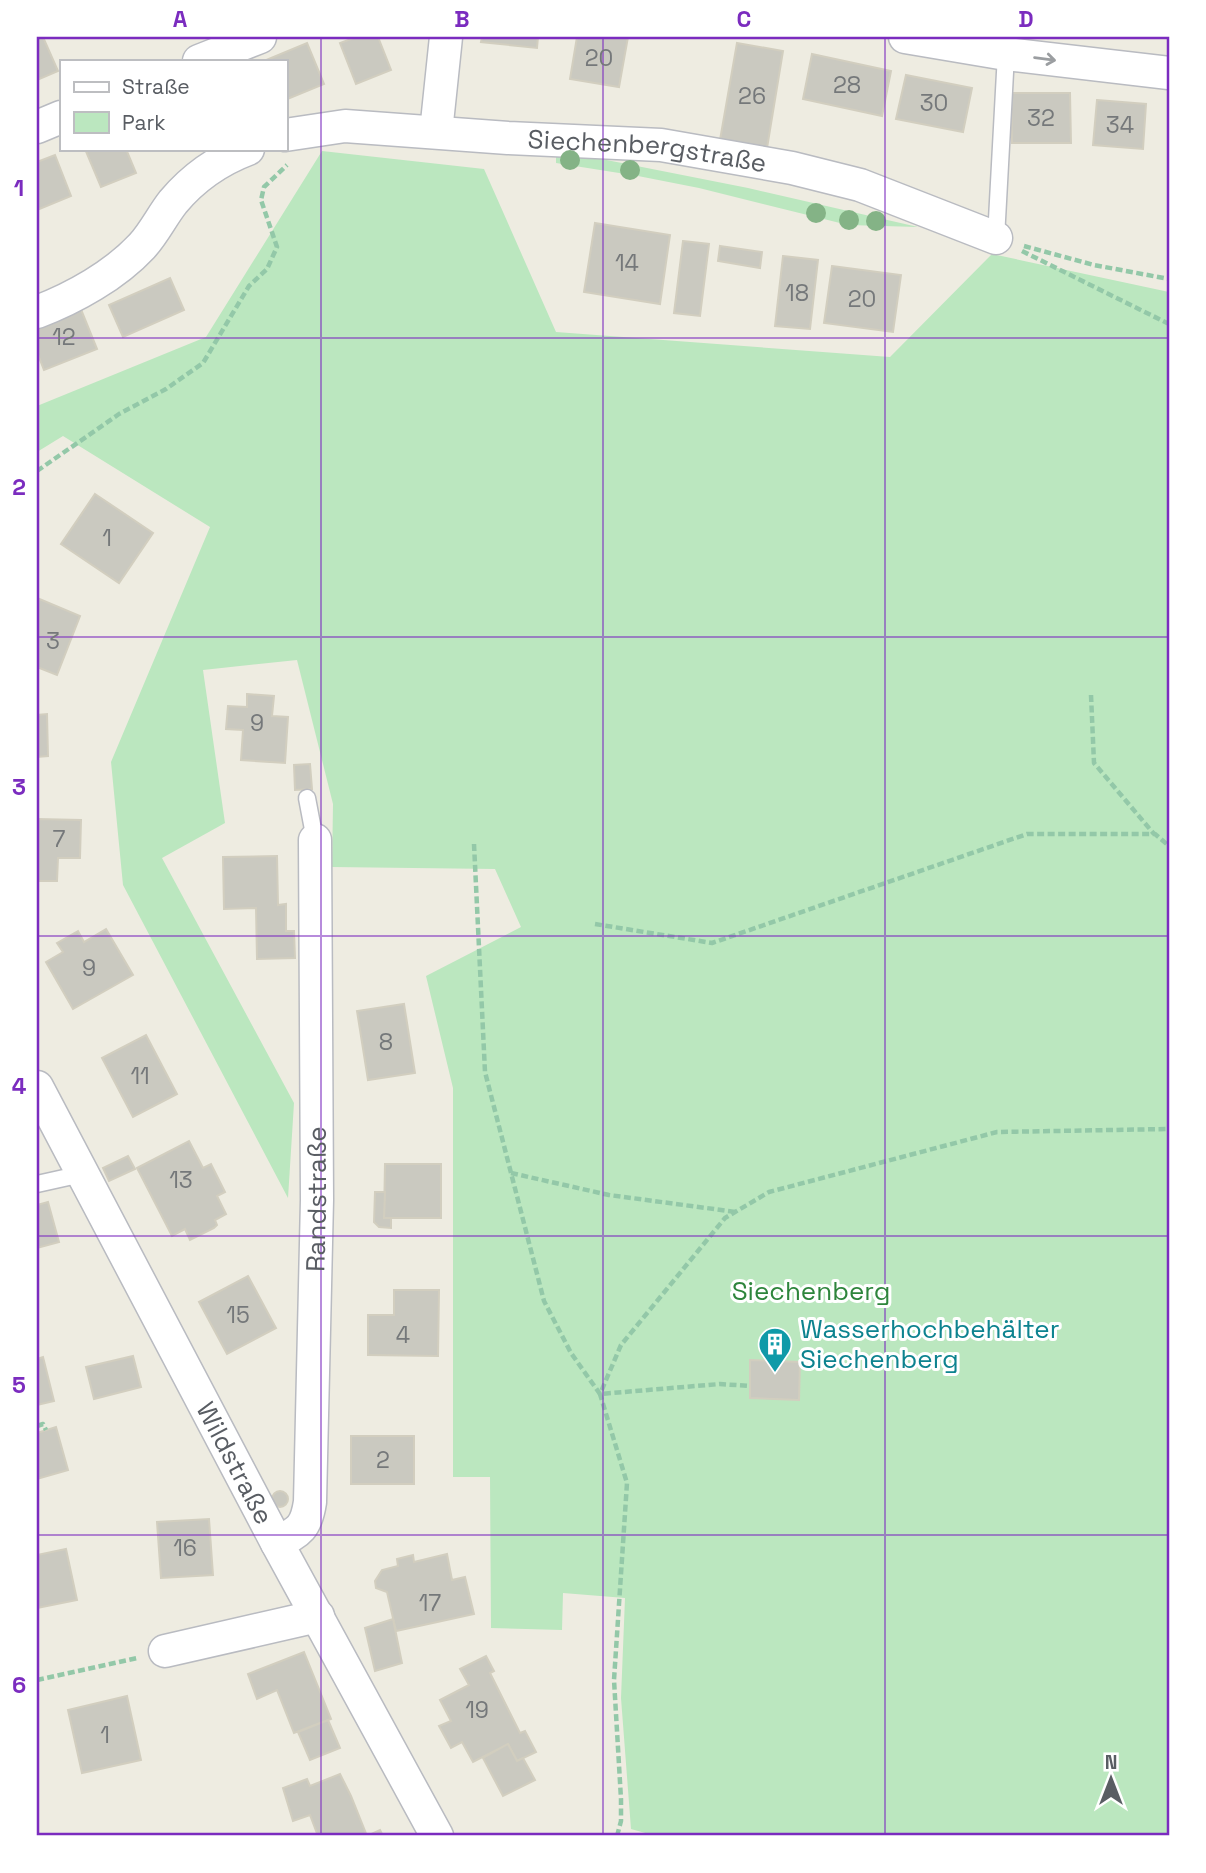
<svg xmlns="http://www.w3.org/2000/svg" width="1206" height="1873" font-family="'Space Grotesk',sans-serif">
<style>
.green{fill:#bbe7bf}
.building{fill:#cac9c0;stroke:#d2cebf;stroke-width:2}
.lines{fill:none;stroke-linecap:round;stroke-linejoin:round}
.lane-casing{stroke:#b9bbc1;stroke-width:19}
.street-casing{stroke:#b9bbc1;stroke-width:35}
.path{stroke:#93c8a8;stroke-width:4.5;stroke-dasharray:7 3.5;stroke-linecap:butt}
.lane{stroke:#fff;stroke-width:16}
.street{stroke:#fff;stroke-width:32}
.tree{fill:#84b386}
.oneway{stroke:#9b9ea1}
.grid{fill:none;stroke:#7b2cbf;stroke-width:2;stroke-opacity:0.55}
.labels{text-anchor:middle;stroke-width:6;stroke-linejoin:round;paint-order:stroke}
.number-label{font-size:23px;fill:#75787a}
.street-label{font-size:26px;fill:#595d63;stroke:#fff}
.park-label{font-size:26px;fill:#2e853c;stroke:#fff}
.culture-label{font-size:26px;fill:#0d838f;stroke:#fff;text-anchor:start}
.neatline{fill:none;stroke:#7b2cbf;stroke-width:2.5}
.grid-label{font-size:23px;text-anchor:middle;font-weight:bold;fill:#7b2cbf}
</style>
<rect width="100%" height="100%" fill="#eeece1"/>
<g class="green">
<polygon points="556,150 748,188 918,227 848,225 699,188 638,176 556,163"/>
<polygon points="322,151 484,169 556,332 890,357 992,254 1169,292 1169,1836 656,1836 631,1829 621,1698 625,1598 563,1593 562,1630 491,1628 490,1477 453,1477 453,1088 426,976 521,927 495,869 332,867 333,804 297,660 203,670 225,823 162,858 294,1103 288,1198 123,885 111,762 210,527 63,436 37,452 37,406 206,337"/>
</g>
<g class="building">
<polygon points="37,37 43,37 58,71 37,80"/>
<polygon points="356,37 378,37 391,70 356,84 340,43"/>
<polygon points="482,37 538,37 537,48 481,42"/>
<polygon points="577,37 628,37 619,87 570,79"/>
<polygon points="307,43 324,84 285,100 285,61 264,61"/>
<polygon points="737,43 783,51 767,148 720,140"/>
<polygon points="812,54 891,71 882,116 803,99"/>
<polygon points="906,75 972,88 963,132 896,119"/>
<polygon points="1011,93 1070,93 1071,143 1012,143"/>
<polygon points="1097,100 1146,104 1143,149 1093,145"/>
<polygon points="85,149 126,149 136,173 101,187"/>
<polygon points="55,155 71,196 37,210 37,162"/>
<polygon points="595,223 670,235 660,304 584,292"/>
<polygon points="683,241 709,244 700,316 674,313"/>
<polygon points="720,246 762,252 760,268 718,261"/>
<polygon points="783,256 818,260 810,329 775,326"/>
<polygon points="832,266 901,275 893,332 824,323"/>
<polygon points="170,278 184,310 123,337 109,305"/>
<polygon points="80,307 97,349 44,370 37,352 37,324"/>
<polygon points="95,494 153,533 119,583 61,544"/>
<polygon points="37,598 80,616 57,675 37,667"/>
<polygon points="247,694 274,696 272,716 288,717 285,763 241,760 243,730 226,729 228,706 247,707"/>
<polygon points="47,714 48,756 37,757 37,715"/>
<polygon points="310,764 312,789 295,790 294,765"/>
<polygon points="37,819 81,820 80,858 58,858 57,881 37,881"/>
<polygon points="277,856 278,905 286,904 286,931 294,931 295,958 257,959 256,908 224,909 223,857"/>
<polygon points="106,929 133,975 73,1009 46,962 63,952 57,943 78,931 84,942"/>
<polygon points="404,1004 415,1073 368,1080 357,1011"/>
<polygon points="146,1035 177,1094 133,1117 102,1058"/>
<polygon points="189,1141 203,1168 211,1164 225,1192 217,1196 226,1214 215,1220 217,1225 214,1228 190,1240 185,1229 172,1236 137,1168"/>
<polygon points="128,1156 135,1169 109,1181 103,1168"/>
<polygon points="385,1164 441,1164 441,1218 384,1218"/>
<polygon points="375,1192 385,1192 384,1218 391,1218 391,1228 379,1227 374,1222"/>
<polygon points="48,1202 59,1242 37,1248 37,1205"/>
<polygon points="248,1276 276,1328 227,1354 199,1302"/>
<polygon points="394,1290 439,1290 438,1356 368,1355 368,1315 394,1315"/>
<polygon points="133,1356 141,1387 94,1399 86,1367"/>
<polygon points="43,1357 54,1401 37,1405 37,1359"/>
<polygon points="750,1360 800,1362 799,1400 750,1398"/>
<polygon points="56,1427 68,1470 37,1479 37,1433"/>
<rect x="351" y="1436" width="63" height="48"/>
<circle cx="280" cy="1499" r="8"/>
<polygon points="209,1519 213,1575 161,1578 157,1522"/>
<polygon points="66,1549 77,1600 37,1608 37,1555"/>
<polygon points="447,1554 452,1580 465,1577 474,1614 396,1631 387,1592 376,1588 375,1581 382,1570 398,1566 397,1559 413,1555 414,1562"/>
<polygon points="393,1619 402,1663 375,1671 365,1628"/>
<polygon points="304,1652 331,1719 294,1733 277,1690 257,1699 248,1674"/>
<polygon points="486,1656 494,1671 490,1673 520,1733 525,1731 536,1752 517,1761 508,1744 473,1762 462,1742 451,1748 439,1726 451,1721 440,1700 469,1685 460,1669"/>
<polygon points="127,1696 141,1760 82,1773 68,1710"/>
<polygon points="328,1720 340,1748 310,1760 298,1732"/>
<polygon points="508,1744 517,1761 523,1758 535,1780 503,1796 483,1758"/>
<polygon points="340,1774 351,1796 367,1836 318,1836 310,1815 293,1821 283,1788 307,1779 310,1786"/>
<polygon points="380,1830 383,1836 367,1836"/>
</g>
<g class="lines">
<defs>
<g id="lane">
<polyline points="996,238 1006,54"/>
<polyline points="307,798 315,840"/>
<polyline points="37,1184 82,1174"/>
</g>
<g id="street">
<polyline points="905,37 1006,54 1169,73"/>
<polyline points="199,61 260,37"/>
<polyline points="37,127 61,117"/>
<polyline points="436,132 446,37"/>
<path id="s1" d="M285,135L345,126L508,138L661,145L792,168L860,185L996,238"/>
<path d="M37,312C74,298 115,275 142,246C154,233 162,216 173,202C193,178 219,160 248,149"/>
<path id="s2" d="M37,1087L277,1543L437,1836"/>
<path id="s3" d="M277,1543C300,1531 306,1528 310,1502L317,1200L315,840"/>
<polyline points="165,1651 318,1616"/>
</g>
</defs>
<use href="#lane" class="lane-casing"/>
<use href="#street" class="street-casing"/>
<g class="path">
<polyline points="1024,246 1094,265 1169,279"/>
<polyline points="1022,251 1169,324"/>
<polyline points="37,471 119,414 166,389 203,363 249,286 267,269 277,247 261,200 264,187 287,165"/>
<polyline points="1091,695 1094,763 1154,834"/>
<polyline points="474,844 485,1072 544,1301 571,1353 600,1394 720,1384 750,1386"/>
<polyline points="595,924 712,943 1027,834 1155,834 1169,846"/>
<polyline points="511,1173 609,1195 736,1212"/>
<polyline points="37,1426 43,1424 46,1430"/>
<polyline points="37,1680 137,1658"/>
<polyline points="617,1836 621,1821 621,1799 614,1680 627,1483 600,1394 621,1345 725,1218 769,1192 997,1132 1169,1129"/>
</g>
<use href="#lane" class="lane"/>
<use href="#street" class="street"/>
</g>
<g class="tree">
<circle cx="570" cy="160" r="10"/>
<circle cx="630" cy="170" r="10"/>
<circle cx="816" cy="213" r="10"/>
<circle cx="849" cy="220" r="10"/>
<circle cx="876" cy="221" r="10"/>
</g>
<defs><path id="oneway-shaft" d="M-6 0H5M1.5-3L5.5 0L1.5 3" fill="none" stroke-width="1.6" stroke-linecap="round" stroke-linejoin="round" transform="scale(1.75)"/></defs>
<use class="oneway" href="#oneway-shaft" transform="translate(1045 59) rotate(7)"/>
<path class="grid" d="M321,37V1836M603,37V1836M885,37V1836M37,338H1169M37,637H1169M37,936H1169M37,1236H1169M37,1535H1169"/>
<defs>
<symbol id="building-pin" viewBox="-11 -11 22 30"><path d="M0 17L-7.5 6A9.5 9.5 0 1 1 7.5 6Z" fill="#0f9aa8" stroke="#fff"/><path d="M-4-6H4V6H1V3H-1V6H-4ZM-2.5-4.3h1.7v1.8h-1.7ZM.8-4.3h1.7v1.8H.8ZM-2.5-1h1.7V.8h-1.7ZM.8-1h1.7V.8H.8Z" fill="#fff"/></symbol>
</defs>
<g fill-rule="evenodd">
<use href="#building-pin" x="756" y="1325" width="38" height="52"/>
</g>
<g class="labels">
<g class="number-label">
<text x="599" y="66">20</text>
<text x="847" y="93">28</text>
<text x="752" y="104">26</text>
<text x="934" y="111">30</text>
<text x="1041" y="126">32</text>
<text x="1120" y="133">34</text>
<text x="627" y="271">14</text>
<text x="797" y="301">18</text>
<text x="862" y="307">20</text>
<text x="64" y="345">12</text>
<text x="107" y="546">1</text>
<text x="53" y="649">3</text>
<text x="257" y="731">9</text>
<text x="59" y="847">7</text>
<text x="89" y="976">9</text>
<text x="386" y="1050">8</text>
<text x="140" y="1084">11</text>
<text x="181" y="1188">13</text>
<text x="238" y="1323">15</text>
<text x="403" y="1343">4</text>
<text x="383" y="1468">2</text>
<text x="185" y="1556">16</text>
<text x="430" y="1611">17</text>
<text x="477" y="1718">19</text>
<text x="105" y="1743">1</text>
</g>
<g class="street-label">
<text dy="9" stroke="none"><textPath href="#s1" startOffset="364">Siechenbergstraße</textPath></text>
<text dy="9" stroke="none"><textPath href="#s3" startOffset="359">Randstraße</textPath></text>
<text dy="9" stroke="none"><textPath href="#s2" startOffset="425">Wildstraße</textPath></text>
</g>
<g class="park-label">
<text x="811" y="1300">Siechenberg</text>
</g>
<g class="culture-label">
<text x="800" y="1338">Wasserhochbehälter<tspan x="800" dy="30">Siechenberg</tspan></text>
</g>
</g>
<rect width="1206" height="1873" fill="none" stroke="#ffffff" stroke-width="77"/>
<rect x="60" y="60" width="228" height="91" fill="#ffffff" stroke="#bdbec1" stroke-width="2"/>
<rect x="74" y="82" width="35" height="10" fill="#ffffff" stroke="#bdbec1" stroke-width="2"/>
<text x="122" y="94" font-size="21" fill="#595d63">Straße</text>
<rect x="74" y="112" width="35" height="21" fill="#bbe7bf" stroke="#bdbec1" stroke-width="2"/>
<text x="122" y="130" font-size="21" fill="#595d63">Park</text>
<g transform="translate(1111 1779)" stroke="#ffffff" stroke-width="5" paint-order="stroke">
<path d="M0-5L12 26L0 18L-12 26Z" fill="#595d63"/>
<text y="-10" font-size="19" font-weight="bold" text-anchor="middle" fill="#595d63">N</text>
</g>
<rect x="38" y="38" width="1130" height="1796" class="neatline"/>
<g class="grid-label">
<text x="180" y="27">A</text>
<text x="462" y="27">B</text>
<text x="744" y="27">C</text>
<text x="1026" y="27">D</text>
<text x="19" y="196">1</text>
<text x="19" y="495">2</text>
<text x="19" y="795">3</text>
<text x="19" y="1094">4</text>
<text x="19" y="1393">5</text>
<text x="19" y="1693">6</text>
</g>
</svg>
